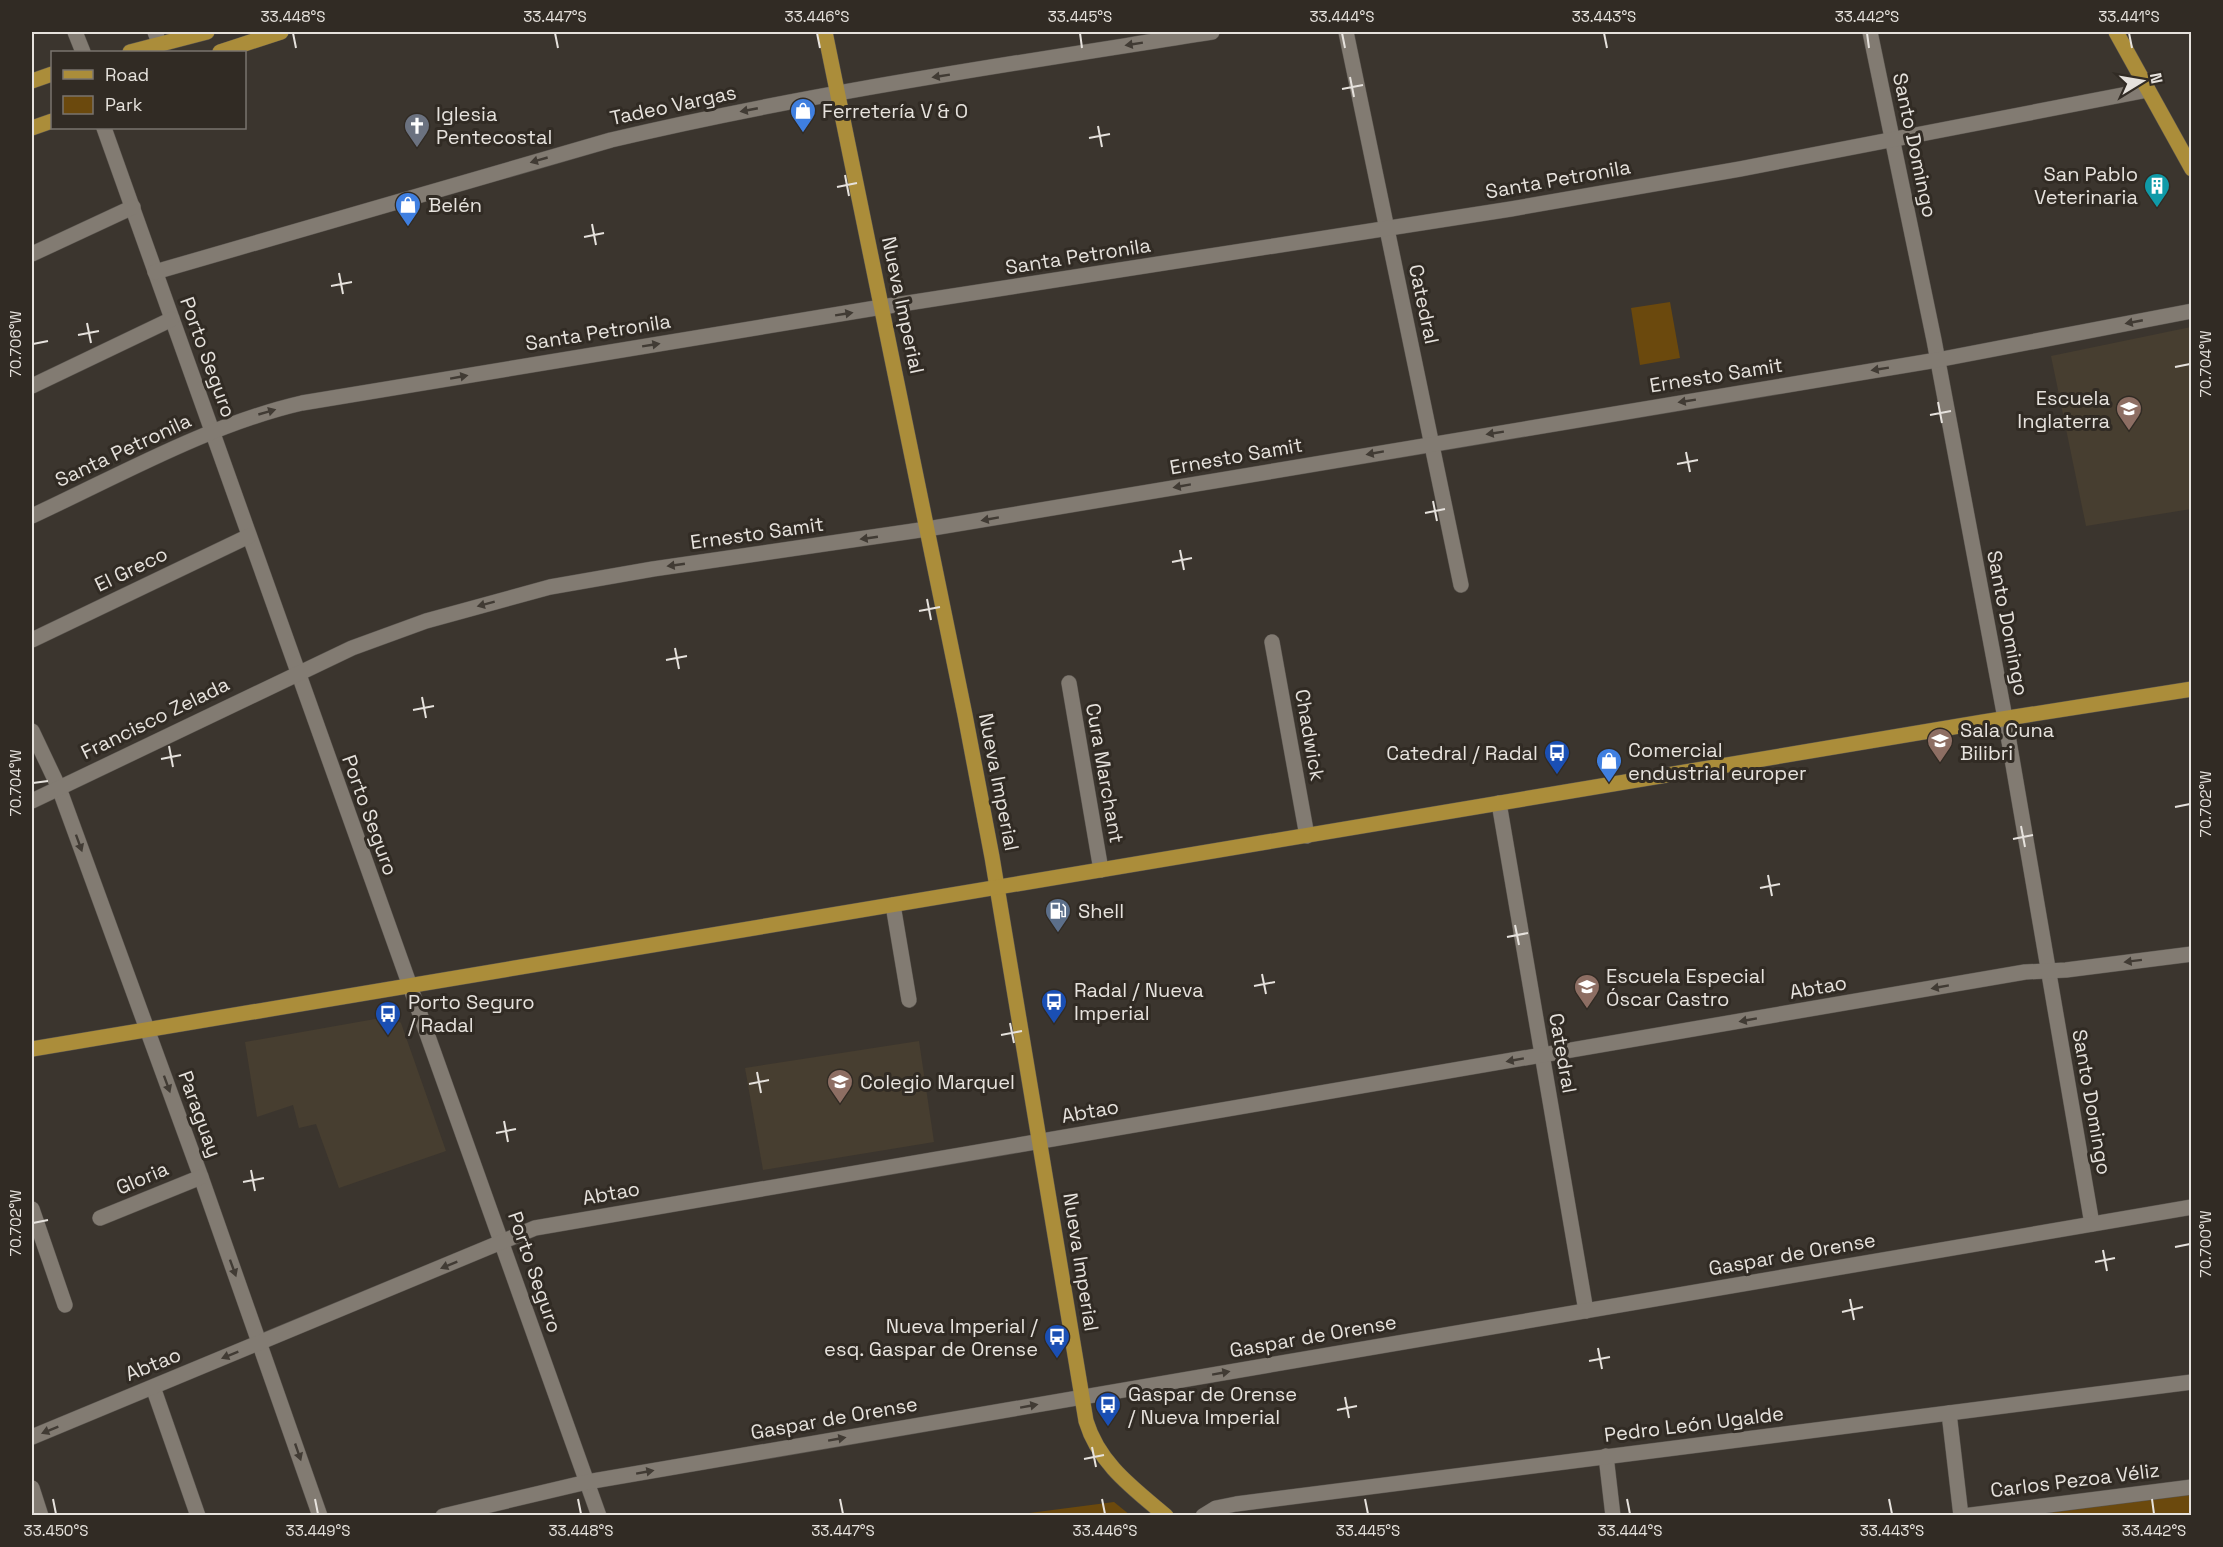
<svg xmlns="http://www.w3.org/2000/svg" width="2223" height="1547" font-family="'Space Grotesk',sans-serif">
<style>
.built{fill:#473e30}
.green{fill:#6b490d}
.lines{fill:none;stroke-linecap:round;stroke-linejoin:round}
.minor-casing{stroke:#59544e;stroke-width:16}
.major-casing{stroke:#59544e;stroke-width:16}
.minor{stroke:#827b72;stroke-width:15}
.major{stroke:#ab8d3a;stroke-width:15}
.oneway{fill:#413b34}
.ticks{fill:none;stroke:#e6e2dd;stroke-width:2}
.labels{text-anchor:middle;stroke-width:6;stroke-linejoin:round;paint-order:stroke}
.street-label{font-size:20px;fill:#e6e2dd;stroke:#312b24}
.poi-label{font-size:20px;fill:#e6e2dd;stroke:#312b24;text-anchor:start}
.neatline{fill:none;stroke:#e6e2dd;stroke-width:2}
.ticks-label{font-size:15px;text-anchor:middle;fill:#e6e2dd}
</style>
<rect width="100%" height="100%" fill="#3b352e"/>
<g class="built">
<polygon points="2191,327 2191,509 2086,526 2051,356"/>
<polygon points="392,1016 401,1023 446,1151 339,1188 316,1124 299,1128 293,1105 257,1117 245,1042"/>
<polygon points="919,1041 934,1142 763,1170 745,1068"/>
</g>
<g class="green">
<polygon points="1670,302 1680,358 1640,365 1631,308"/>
<polygon points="2191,1494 2191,1515 2016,1515"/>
<polygon points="1114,1502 1130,1515 1014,1515"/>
</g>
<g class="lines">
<defs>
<g id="minor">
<polyline points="75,32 83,52"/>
<polyline points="155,32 160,45"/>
<polyline points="1346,32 1461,585"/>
<polyline points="1870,32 1934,340 2005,718 2092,1224"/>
<polyline points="104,128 599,1516"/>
<polyline points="32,254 133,207"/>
<path d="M155,272L611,140C809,93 1011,64 1212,32"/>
<polyline points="32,386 172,319"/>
<path d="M32,516C118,476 210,424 302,403L882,307L1511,209L1740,169L2148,90"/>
<polyline points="32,640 249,536"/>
<polyline points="1272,642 1307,836"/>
<polyline points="1069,683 1101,870"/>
<polyline points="32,731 59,788 201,1177 320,1516"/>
<polyline points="32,801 352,648 426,621 550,587 653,569 927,529 1937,360 2192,311"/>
<polyline points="1499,803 1586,1311"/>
<polyline points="893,905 909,1000"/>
<polyline points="32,1209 65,1305"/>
<polyline points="100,1218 201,1177"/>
<polyline points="153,1387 198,1516"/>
<polyline points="1949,1413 1961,1516"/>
<polyline points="32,1437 535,1228 2025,972 2066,970 2192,954"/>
<polyline points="1606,1456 1613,1516"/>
<polyline points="32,1488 41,1516"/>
<polyline points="443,1516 587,1482 2192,1207"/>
<polyline points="1203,1516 1216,1508 1236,1504 2192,1382"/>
<polyline points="1963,1516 2192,1487"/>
</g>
<g id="major">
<path d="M825,32L965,715L992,857L1086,1421C1099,1464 1133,1488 1166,1516"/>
<polyline points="2116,32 2192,169"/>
<polyline points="130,52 207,32"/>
<polyline points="220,52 281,32"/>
<polyline points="32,81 52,74"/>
<polyline points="32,128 52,121"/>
<polyline points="32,1049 1983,722 2192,689"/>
</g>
</defs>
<use href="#minor" class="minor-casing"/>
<use href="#major" class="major-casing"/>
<use href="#minor" class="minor"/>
<use href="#major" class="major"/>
</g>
<defs><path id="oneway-solid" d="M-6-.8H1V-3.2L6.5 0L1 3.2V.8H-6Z" transform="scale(1.5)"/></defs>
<g class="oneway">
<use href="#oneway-solid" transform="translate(1134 44) rotate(171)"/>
<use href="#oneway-solid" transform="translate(941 76) rotate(171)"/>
<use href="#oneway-solid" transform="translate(749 110) rotate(169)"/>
<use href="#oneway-solid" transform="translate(539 160) rotate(164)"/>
<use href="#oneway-solid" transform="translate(844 314) rotate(-9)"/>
<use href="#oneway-solid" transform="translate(2134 322) rotate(169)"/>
<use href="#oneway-solid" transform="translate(651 345) rotate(-9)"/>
<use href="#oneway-solid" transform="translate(1880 369) rotate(171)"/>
<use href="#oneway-solid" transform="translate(459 377) rotate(-10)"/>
<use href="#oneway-solid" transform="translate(1687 401) rotate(171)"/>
<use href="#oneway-solid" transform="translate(267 412) rotate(-16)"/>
<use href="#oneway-solid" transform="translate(1495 433) rotate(171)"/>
<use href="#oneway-solid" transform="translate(1375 453) rotate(170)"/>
<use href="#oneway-solid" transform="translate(1182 486) rotate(170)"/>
<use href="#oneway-solid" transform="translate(990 519) rotate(170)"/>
<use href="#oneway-solid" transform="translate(869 538) rotate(172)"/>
<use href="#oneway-solid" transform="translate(676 565) rotate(172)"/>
<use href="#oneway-solid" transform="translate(486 604) rotate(165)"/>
<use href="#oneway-solid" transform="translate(79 843) rotate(70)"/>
<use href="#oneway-solid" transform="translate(2133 961) rotate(173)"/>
<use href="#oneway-solid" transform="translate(1940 987) rotate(170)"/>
<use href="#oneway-solid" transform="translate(1748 1020) rotate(170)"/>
<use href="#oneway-solid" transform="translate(1515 1060) rotate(170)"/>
<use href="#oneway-solid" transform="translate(167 1084) rotate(70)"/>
<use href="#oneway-solid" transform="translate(449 1265) rotate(158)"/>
<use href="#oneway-solid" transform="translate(233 1268) rotate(70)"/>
<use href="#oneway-solid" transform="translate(230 1355) rotate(158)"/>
<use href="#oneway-solid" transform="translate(1221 1373) rotate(-10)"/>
<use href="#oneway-solid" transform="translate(1029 1406) rotate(-10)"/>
<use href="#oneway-solid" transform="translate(50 1430) rotate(158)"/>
<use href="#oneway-solid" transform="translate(837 1439) rotate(-10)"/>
<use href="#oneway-solid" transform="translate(298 1452) rotate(71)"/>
<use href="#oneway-solid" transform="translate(645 1472) rotate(-10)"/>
</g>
<path class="ticks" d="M293,33L296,48M555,33L558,48M817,33L820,48M1080,33L1082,48M1342,33L1345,48M1604,33L1607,48M1867,33L1869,48M2129,33L2132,48M1350,77L1354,97M1342,89L1363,85M1098,126L1102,147M1089,138L1110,134M845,175L849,196M837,187L857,183M592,224L596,245M584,237L604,233M339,273L343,294M331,286L352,282M87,323L91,343M78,335L99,331M33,344L48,341M2175,367L2190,364M1938,402L1942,423M1930,415L1951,411M1686,452L1690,472M1677,464L1698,460M1433,501L1437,521M1425,513L1445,509M1180,550L1184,570M1172,562L1192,558M927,599L931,620M919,611L940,607M675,648L679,669M666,660L687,656M422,697L426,718M413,710L434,706M169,746L173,767M161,759L181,755M33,783L48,781M2175,807L2190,804M2021,826L2025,847M2013,839L2033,835M1768,875L1772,896M1760,888L1780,884M1515,925L1519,945M1507,937L1528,933M1262,974L1266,994M1254,986L1275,982M1010,1023L1014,1043M1001,1035L1022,1031M757,1072L761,1093M749,1084L769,1080M504,1121L508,1142M496,1133L516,1129M251,1170L255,1191M243,1182L264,1178M33,1223L48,1220M2175,1247L2190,1244M2103,1250L2107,1271M2095,1262L2115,1258M1850,1299L1854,1320M1842,1312L1863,1307M1598,1348L1602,1369M1589,1361L1610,1357M1345,1397L1349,1418M1337,1410L1357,1406M1092,1447L1096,1467M1084,1459L1104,1455M53,1499L56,1514M315,1499L318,1514M578,1499L581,1514M840,1499L843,1514M1102,1499L1105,1514M1365,1499L1368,1514M1627,1499L1630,1514M1889,1499L1892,1514M2152,1499L2154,1514"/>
<defs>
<symbol id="shop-pin" viewBox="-11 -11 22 30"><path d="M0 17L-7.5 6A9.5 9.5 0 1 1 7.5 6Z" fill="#3f7fe0" stroke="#312b24"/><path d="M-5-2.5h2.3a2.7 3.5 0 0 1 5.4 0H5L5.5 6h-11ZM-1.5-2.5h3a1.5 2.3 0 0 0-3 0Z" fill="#fff"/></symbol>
<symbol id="church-pin" viewBox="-11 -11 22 30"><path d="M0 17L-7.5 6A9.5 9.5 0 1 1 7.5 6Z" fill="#6b7280" stroke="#312b24"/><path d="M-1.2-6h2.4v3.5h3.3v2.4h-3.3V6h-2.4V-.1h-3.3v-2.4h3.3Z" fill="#fff"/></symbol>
<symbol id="building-pin" viewBox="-11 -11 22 30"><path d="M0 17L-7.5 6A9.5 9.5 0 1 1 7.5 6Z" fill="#0f9aa8" stroke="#312b24"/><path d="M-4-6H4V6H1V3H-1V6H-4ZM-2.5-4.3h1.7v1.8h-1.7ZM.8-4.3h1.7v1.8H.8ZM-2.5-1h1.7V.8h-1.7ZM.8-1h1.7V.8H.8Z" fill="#fff"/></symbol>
<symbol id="school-pin" viewBox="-11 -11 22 30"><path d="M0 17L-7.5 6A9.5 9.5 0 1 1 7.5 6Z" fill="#8d6e63" stroke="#312b24"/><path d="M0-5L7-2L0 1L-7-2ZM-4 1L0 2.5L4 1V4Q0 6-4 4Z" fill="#fff"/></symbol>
<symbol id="bus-pin" viewBox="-11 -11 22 30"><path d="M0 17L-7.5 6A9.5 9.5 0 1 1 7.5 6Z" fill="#1a4fb4" stroke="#312b24"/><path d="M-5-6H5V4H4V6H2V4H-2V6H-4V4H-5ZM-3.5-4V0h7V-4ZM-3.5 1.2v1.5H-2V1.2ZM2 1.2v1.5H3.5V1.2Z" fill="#fff"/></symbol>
<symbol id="fuel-pin" viewBox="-11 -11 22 30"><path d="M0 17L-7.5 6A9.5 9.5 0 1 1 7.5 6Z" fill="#5c6f8a" stroke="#312b24"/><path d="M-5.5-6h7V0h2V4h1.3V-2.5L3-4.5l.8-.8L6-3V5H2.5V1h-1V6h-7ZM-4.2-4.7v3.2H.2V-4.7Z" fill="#fff"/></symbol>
</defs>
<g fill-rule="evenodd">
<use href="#shop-pin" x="788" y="96" width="30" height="40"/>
<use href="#church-pin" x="402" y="111" width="30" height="40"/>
<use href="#building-pin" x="2142" y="171" width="30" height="40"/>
<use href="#shop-pin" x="393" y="190" width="30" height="40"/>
<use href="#school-pin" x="2114" y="394" width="30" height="40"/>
<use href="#school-pin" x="1925" y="726" width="30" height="40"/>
<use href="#bus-pin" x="1542" y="738" width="30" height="40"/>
<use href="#shop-pin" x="1594" y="746" width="30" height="40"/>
<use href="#fuel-pin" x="1043" y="896" width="30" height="40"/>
<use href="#school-pin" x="1572" y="972" width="30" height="40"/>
<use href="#bus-pin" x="1039" y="987" width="30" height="40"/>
<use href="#bus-pin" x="373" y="999" width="30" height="40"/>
<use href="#school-pin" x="825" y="1067" width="30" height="40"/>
<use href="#bus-pin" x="1042" y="1322" width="30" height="40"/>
<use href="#bus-pin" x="1093" y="1390" width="30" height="40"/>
</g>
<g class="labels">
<g class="street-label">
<text transform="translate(673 105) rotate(-12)" y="7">Tadeo Vargas</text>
<text transform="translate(1915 145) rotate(78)" y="7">Santo Domingo</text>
<text transform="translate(1558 179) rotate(-10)" y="7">Santa Petronila</text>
<text transform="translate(1078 256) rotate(-9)" y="7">Santa Petronila</text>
<text transform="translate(1424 304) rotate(78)" y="7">Catedral</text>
<text transform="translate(903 305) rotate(78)" y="7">Nueva Imperial</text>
<text transform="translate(598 332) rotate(-9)" y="7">Santa Petronila</text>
<text transform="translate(208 357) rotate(70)" y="7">Porto Seguro</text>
<text transform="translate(1716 375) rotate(-9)" y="7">Ernesto Samit</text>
<text transform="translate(123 450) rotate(-25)" y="7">Santa Petronila</text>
<text transform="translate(1236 456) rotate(-10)" y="7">Ernesto Samit</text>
<text transform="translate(757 533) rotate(-8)" y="7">Ernesto Samit</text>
<text transform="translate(131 569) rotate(-26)" y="7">El Greco</text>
<text transform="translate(2008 623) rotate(79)" y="7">Santo Domingo</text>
<text transform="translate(155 718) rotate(-26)" y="7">Francisco Zelada</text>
<text transform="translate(1310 735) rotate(80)" y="7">Chadwick</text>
<text transform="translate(1105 773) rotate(80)" y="7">Cura Marchant</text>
<text transform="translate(999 782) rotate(79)" y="7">Nueva Imperial</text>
<text transform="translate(370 815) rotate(70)" y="7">Porto Seguro</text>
<text transform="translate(1818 987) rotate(-10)" y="7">Abtao</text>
<text transform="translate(1563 1053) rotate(80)" y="7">Catedral</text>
<text transform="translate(2092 1102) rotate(80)" y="7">Santo Domingo</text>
<text transform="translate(1090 1111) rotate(-10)" y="7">Abtao</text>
<text transform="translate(200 1114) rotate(70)" y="7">Paraguay</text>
<text transform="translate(142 1178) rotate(-23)" y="7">Gloria</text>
<text transform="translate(611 1193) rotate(-10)" y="7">Abtao</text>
<text transform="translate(1792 1254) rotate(-10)" y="7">Gaspar de Orense</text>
<text transform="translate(1081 1262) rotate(81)" y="7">Nueva Imperial</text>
<text transform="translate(535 1272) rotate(71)" y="7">Porto Seguro</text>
<text transform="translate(1313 1336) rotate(-10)" y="7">Gaspar de Orense</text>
<text transform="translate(153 1364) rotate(-22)" y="7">Abtao</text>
<text transform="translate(834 1418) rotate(-10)" y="7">Gaspar de Orense</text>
<text transform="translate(1694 1424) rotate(-7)" y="7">Pedro León Ugalde</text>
<text transform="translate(2075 1480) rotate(-7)" y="7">Carlos Pezoa Véliz</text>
</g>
<g class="poi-label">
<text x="822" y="118">Ferretería V &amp; O</text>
<text x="436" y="121">Iglesia<tspan x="436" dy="23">Pentecostal</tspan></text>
<text x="2138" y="181" text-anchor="end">San Pablo<tspan x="2138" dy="23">Veterinaria</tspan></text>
<text x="428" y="212">Belén</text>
<text x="2110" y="405" text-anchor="end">Escuela<tspan x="2110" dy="23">Inglaterra</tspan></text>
<text x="1960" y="737">Sala Cuna<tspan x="1960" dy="23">Bilibri</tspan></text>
<text x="1628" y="757">Comercial<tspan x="1628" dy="23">endustrial europer</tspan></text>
<text x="1538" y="760" text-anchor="end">Catedral / Radal</text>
<text x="1078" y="918">Shell</text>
<text x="1606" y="983">Escuela Especial<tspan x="1606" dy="23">Óscar Castro</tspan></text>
<text x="1074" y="997">Radal / Nueva<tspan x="1074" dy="23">Imperial</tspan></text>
<text x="408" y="1009">Porto Seguro<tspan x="408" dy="23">/ Radal</tspan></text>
<text x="860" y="1089">Colegio Marquel</text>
<text x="1038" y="1333" text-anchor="end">Nueva Imperial /<tspan x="1038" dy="23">esq. Gaspar de Orense</tspan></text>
<text x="1128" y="1401">Gaspar de Orense<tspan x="1128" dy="23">/ Nueva Imperial</tspan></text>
</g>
</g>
<rect width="2223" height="1547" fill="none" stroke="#312b24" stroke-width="66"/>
<rect x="51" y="51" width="195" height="78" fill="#312b24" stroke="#79746e" stroke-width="1.5"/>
<rect x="63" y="70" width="30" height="9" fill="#ab8d3a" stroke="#79746e" stroke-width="1.5"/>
<text x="105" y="81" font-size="18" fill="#e6e2dd">Road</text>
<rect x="63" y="96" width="30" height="18" fill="#6b490d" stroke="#79746e" stroke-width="1.5"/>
<text x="105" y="111" font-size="18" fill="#e6e2dd">Park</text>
<g transform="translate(2142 81) rotate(79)" stroke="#312b24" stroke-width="4.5" paint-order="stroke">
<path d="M0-4.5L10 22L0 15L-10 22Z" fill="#e6e2dd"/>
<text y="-9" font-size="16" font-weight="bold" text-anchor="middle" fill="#e6e2dd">N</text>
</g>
<rect x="33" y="33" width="2157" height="1481" class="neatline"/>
<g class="ticks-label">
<text x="293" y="22">33.448°S</text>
<text x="555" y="22">33.447°S</text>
<text x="817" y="22">33.446°S</text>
<text x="1080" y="22">33.445°S</text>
<text x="1342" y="22">33.444°S</text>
<text x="1604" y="22">33.443°S</text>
<text x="1867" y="22">33.442°S</text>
<text x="2129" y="22">33.441°S</text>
<text transform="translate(16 344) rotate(-90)" y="5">70.706°W</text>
<text transform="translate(2206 364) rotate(-90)" y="5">70.704°W</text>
<text transform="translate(16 783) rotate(-90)" y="5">70.704°W</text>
<text transform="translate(2206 804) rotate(-90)" y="5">70.702°W</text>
<text transform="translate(16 1223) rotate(-90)" y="5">70.702°W</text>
<text transform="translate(2206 1244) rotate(-90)" y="5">70.700°W</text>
<text x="56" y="1536">33.450°S</text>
<text x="318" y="1536">33.449°S</text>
<text x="581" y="1536">33.448°S</text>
<text x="843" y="1536">33.447°S</text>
<text x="1105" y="1536">33.446°S</text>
<text x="1368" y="1536">33.445°S</text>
<text x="1630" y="1536">33.444°S</text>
<text x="1892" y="1536">33.443°S</text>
<text x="2154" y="1536">33.442°S</text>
</g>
</svg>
